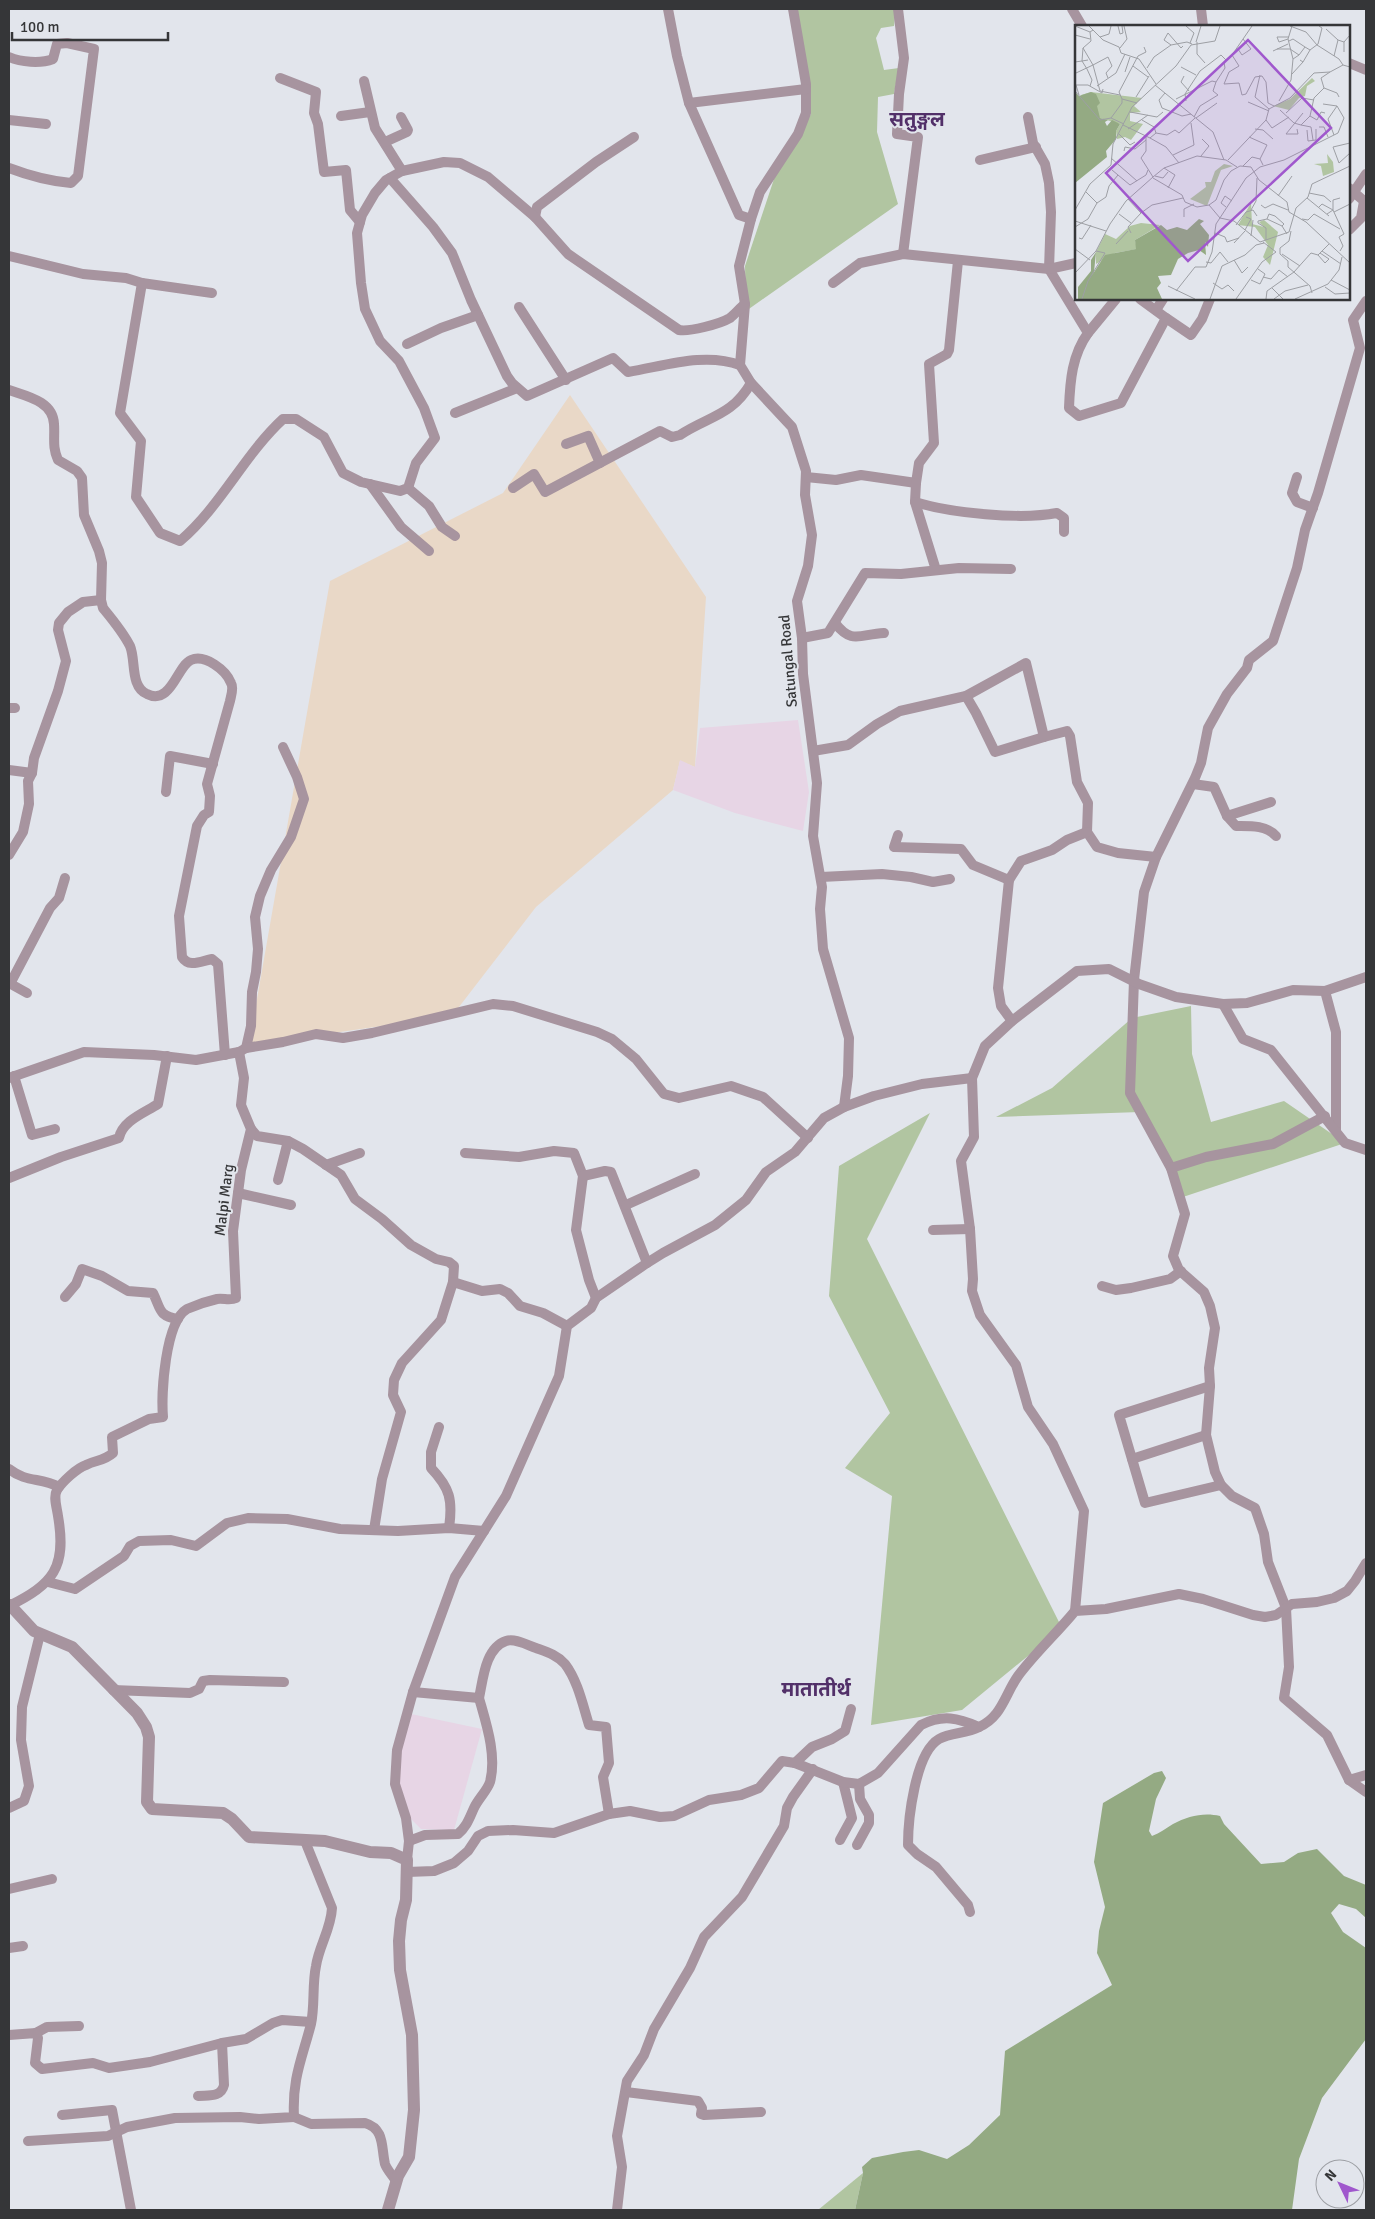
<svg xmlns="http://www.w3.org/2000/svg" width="1375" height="2219" font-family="Signika,'Noto Sans Devanagari',sans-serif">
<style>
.industrial{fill:#e9d8c7}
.education{fill:#e7d5e5}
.green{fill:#b1c5a1}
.forest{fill:#94aa83}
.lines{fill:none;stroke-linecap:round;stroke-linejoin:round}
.minor{stroke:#a7949f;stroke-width:10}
.tertiary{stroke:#a7949f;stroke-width:12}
.labels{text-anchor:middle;stroke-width:4;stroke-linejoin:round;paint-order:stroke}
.street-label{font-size:15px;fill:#353638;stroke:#e2e5ec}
.district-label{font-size:20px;font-weight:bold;fill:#523069;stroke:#e2e5ec}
.inset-road{fill:none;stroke:#9d9fa4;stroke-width:1}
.view{fill:#a058cd;fill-opacity:0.15;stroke:#a058cd;stroke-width:2.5}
.inset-edge{fill:none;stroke:#353638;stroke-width:2.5}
</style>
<rect width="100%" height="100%" fill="#e2e5ec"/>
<polygon class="industrial" points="570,395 706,597 695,767 680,761 673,790 536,907 452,1016 249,1045 330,581 503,493"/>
<g class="education">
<polygon points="798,720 809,792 803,831 735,813 673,790 680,760 695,767 700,728"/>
<polygon points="411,1714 482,1729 454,1830 421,1829 409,1817 399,1782 399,1750"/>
</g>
<g class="green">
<polygon points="797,9 896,9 894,26 881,28 876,38 884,70 899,68 894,94 878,97 877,132 898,204 746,311 745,266 775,176 811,114 811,95"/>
<polygon points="1191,1006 1192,1054 1211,1122 1284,1101 1345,1143 1180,1198 1140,1112 996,1117 1052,1088 1132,1018"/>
<polygon points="930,1113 867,1239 1062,1628 962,1710 871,1725 892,1496 845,1468 890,1413 829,1296 839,1166"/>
<polygon points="863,2173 855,2210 818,2210"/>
</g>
<path class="forest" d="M1162,1771L1166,1778L1156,1799L1149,1831L1152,1836C1160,1833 1166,1828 1173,1824C1188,1816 1204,1812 1220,1816L1224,1824L1261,1864L1284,1862L1298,1853L1317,1849L1344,1876L1366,1885V1918L1356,1909L1339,1904L1331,1913L1343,1932L1366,1948V2039L1322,2098L1299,2159L1292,2210H855L863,2173L862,2167L872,2158L903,2152L919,2150L947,2159L969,2145L1000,2115L1005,2051L1112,1985L1097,1953L1099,1931L1105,1907L1094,1862L1103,1803L1154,1773Z"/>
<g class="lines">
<g class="minor">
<polyline points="668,9 677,56 689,103 739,215 751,219"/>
<polyline points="793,9 806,84 806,113 798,134 760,192 751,219 739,266 745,304 740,365 751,383 792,427 806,471 805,495 812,535 808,566 797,601 802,638 803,674 817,783 813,836 822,887 820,909 823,949 849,1038 848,1076 844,1107"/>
<polyline points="898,9 904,58 899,94 897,134 918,137 903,254"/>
<polyline points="1072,9 1082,26"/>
<polyline points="1201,9 1203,26"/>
<path d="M9,57C21,62 40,64 53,59L57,44L67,43L94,49L78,176L71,183C48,181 30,176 9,168"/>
<polyline points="1349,63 1366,70"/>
<polyline points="280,78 316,92 314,113 318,124 324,172 346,170 350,210 360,222"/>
<polyline points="364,81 375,128 402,171"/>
<polyline points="689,103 806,89"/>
<polyline points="341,116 370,112"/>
<path d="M1028,117L1033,143L1045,164L1049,183L1051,212L1049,269L1088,333C1072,355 1070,381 1069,408L1079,416L1121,403L1166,318L1140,299"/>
<polyline points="9,120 46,124"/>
<polyline points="385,142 407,132 408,130 401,117"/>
<polyline points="980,160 1036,147"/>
<path d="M390,178L433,227L452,253L471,300L507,376L512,383L527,396L613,358L628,372C665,366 704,352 740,365"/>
<polyline points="1349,188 1364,201 1361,218 1349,230"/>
<polyline points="1349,199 1366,174"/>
<polyline points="535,217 537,207 596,162 634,137"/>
<path d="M9,256L83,274L126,278L142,283L120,413L141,441L136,497L160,533L180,541C221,506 244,455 283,419H296L324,437L343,473L361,482L400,491L408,488L416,463L435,438L424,408L399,361L380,341L365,309L361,283L357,233L362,215L375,193L386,180L402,171L444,162L460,163L488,177L535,217L568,254L679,330C689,332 720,324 730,318C735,314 740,308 745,304"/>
<polyline points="142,283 212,293"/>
<polyline points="833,283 860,263 903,254 1049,269 1076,263"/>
<polyline points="1366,301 1353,320 1360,348 1318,493 1305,530 1297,568 1273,641 1249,660 1247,668 1227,694 1208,728 1201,763 1195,778 1156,857 1144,892 1134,980 1130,1093 1171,1168 1185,1214 1173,1256 1179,1270 1204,1292 1210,1306 1215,1328 1209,1368 1210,1386 1206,1435 1215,1472 1221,1485 1232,1496 1255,1508 1264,1534 1268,1562 1286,1608 1289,1667 1284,1698 1327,1735 1349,1780 1366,1792"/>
<polyline points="519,307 566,380"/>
<polyline points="1156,310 1163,299"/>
<polyline points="1166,318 1191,335 1202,319 1210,299"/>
<polyline points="1088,333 1116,299"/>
<polyline points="407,344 441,328 478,315"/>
<path d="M9,390C26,396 53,401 54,424C55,437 52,447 58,460L77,471L82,478L84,515L99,551L102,563L101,600L83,602L68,612L59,623L58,630L66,661L58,691L34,758L32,773L28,781L29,804L23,832L9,855"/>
<polyline points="455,413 517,388"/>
<polyline points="566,444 588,436 600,463"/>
<polyline points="806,477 836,480 861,475 916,483 919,463 934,443 929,364 947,354 949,350 958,261"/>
<polyline points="1297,477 1292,493 1297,502 1313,508"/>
<polyline points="916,483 915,502 936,570"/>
<polyline points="370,484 401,527 429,551"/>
<polyline points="408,488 429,506 442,527 455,536"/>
<path d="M513,488L534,474L545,492L660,431L672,437L680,435C709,416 732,416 751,383"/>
<path d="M915,502C951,513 1020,520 1057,513L1064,518V532"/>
<path d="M101,600L103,608C112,619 123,632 130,646C136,660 130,687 147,694C171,706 177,666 191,660C205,654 226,670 231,683C234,688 231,696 230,701L207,784L210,796L209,812L204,815L197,826L179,916L182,957C189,968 201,961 212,959L218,964L225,1055"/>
<path d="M835,623C852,645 860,634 884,633"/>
<polyline points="802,638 828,633 865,573 901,574 959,568 1011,569"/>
<polyline points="966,696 976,713 995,752 1044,737"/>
<polyline points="9,708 15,708"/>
<polyline points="813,751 848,745 877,724 900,711 966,696 1026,663 1044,737 1067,731 1070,736 1077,782 1088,803 1087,832 1097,847 1118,853 1156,857"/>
<polyline points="9,770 32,773"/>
<path d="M1193,784L1214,787L1227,816L1236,826C1250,826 1266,825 1276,836"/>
<polyline points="166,792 170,756 213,764"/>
<polyline points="1227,816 1271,802"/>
<polyline points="898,835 894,847 961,849 973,865 1009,880"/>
<polyline points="821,877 882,874 911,877 933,882 950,879"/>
<polyline points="9,983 27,993"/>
<polyline points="10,984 50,908 59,898 65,878"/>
<polyline points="1325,991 1336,1032 1336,1130"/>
<polyline points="1223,1004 1243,1039 1271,1050 1345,1143 1366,1150"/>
<polyline points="1012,1021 1001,1006 998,988 1009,880 1021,861 1052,850 1067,840 1087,832"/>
<polyline points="246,1048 251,1026 252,992 256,972 258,949 255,917 260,896 271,870 291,837 304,799 297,777 283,747"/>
<polyline points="14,1076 32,1135 55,1129"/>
<polyline points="9,1078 84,1052 154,1055 196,1060 239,1052 246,1048 283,1042 316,1034 343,1038 372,1033 493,1004 513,1006 597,1032 612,1039 636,1059 664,1094 679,1098 731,1086 763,1097 808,1138"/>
<polyline points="251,1129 257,1136 288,1141 303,1149 341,1175 355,1199 382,1219 411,1245 436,1259 449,1262 454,1266 453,1282 441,1320 402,1363 394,1380 393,1395 401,1412 382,1479 374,1530"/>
<polyline points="465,1153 519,1157 554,1151 574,1153 583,1176 576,1230 589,1280 596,1298"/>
<polyline points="326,1165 360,1153"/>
<polyline points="1171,1168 1206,1157 1273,1144 1325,1116"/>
<polyline points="583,1176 605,1171 611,1172 647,1263"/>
<path d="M9,1178L61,1157L119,1138C122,1121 144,1113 158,1104L167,1056"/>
<polyline points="278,1180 288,1141"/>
<polyline points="238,1193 291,1205"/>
<polyline points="626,1205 695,1174"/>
<polyline points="933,1230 970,1229"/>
<polyline points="453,1282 482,1291 500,1289 508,1293 520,1306 543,1313 567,1326"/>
<polyline points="1102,1286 1116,1290 1131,1288 1170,1279 1181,1271"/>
<path d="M65,1297L76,1284L82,1269L102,1276L128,1291L153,1293C161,1309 158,1316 178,1319"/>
<polyline points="1210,1386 1119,1415 1145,1503 1221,1485"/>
<path d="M439,1427L431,1452V1468C450,1488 453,1500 449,1528"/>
<polyline points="1132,1459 1206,1435"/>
<path d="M9,1469C27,1483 40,1477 59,1487"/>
<polyline points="48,1582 75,1589 124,1556 130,1546 139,1541 171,1540 196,1546 227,1523 248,1518 287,1519 340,1529 398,1531 449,1528 484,1531"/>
<path d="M9,1606C53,1584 67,1568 58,1516C57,1508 53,1497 57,1490C62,1482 77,1468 86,1465C96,1460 104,1461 113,1453L112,1437L149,1419L163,1417C161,1394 165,1322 187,1309C196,1305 208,1301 217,1299C224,1298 230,1301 236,1298L233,1231L241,1170L251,1129L241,1105L244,1078L239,1052"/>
<polyline points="1075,1611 1084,1511 1053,1444 1028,1407 1016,1365 980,1315 972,1291 973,1279 970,1229 961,1161 974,1137 972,1078 985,1046 1012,1021 1077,971 1109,969 1139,984 1176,997 1223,1004 1247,1003 1293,990 1325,991 1366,977"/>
<polyline points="113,1690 190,1693 199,1689 203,1681 210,1680 284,1682"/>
<path d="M413,1692L479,1698C483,1680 485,1648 506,1641C515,1638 527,1645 536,1648C547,1652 557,1655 565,1664C578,1681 583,1706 589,1725L606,1727L609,1763L603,1777L609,1814"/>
<polyline points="795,1763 812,1747 832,1739 845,1731 851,1709"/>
<polyline points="1349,1780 1366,1775"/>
<polyline points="9,1808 24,1801 29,1786 21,1740 22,1707 40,1634"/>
<polyline points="840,1840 852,1818 843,1782"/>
<path d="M409,1841L425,1835L458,1834C467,1826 469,1819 474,1808C478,1799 487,1791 490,1782C497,1755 486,1723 479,1698"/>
<polyline points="857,1845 869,1823 869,1815 860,1799 859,1784"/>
<polyline points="407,1860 409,1841 406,1818 395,1784 397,1750 413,1692 455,1577 506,1496 559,1376 567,1326 591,1308 596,1298 647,1263 663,1253 715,1225 746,1200 766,1172 795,1152 824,1118 844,1107 874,1096 922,1084 972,1078"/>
<path d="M407,1872L434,1871L454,1863L468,1851L478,1836L488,1831L513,1830L554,1833L609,1814L630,1811L660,1817L674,1816L709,1800L741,1795L759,1788L782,1761L795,1763L843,1782L859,1784L878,1773L921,1725C943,1714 958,1718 979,1727C1002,1717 1005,1694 1018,1676C1035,1653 1057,1633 1075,1611L1106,1609L1179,1594L1203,1599L1253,1615L1265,1617L1276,1615L1292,1604L1317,1602L1334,1598L1347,1591L1355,1581L1366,1563"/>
<polyline points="9,1889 52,1879"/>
<path d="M970,1912L968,1905L936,1867L917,1854L908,1845C908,1820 915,1753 939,1739C951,1732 966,1734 979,1727"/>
<polyline points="9,1948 23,1946"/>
<polyline points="36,2033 47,2027 79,2026"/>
<polyline points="9,2035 36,2033 38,2038 35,2063 42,2069 93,2063 109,2068 150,2062 222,2043 246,2039 273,2023 282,2020 311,2022"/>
<polyline points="626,2092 698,2101 702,2108 701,2114 704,2115 761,2112"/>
<path d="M198,2096C208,2095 221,2098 224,2085L222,2043"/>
<polyline points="62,2115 112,2110 131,2210"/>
<path d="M294,2117L311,2124L365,2123C385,2129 381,2147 385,2164C387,2170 393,2176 396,2181"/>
<path d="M28,2141L108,2136L127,2127L175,2118L240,2117L259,2119L294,2117C292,2078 302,2059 311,2024C315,2005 312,1985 316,1966C319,1946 331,1929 332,1908L305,1841"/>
<polyline points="617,2210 622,2167 617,2136 627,2081 644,2055 654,2029 690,1968 704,1937 742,1897 784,1826 787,1808 793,1797 813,1769"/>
</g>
<polyline class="tertiary" points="10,1605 34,1631 72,1647 137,1713 146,1727 149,1737 147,1802 152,1809 223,1813 232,1819 249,1837 325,1841 370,1852 391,1853 407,1860 406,1900 401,1920 399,1941 400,1970 412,2035 414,2110 409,2157 398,2176 388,2210"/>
</g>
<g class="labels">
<g class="street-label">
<text transform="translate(788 661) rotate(-95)" y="5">Satungal Road</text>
<text transform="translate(224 1200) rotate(-83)" y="5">Malpi Marg</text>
</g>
<g class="district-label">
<text x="917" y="126">सतुङ्गल</text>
<text x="816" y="1696">मातातीर्थ</text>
</g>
</g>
<g transform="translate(1075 25)">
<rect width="275" height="275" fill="#e2e5ec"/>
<path d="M237,53L240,56L232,61L230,71L224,73L214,85L198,81L215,74ZM16,67L67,73L59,81L66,87L55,88V96L68,99L56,115L50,112L42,114L41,106L45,99L25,93L6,70ZM252,129L258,137L259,147L248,151L246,141L239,139L253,138ZM149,139L158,141L146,145L132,181L115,174L131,162L130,157H136L140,146ZM176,178L177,199L189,202L184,197L189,195L203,207L195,240L188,232L193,220L180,202L163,200ZM66,198L85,200L60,215L62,224L40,228L21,239V227L30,209L41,214L55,201Z" fill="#b1c5a1"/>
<path d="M0,67L4,71L16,67L21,69L25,78L22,81L25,93L33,95L30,97L32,101L37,95L45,99L41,106V114L31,126L32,132L0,158ZM124,194L129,196L125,199L134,210L133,222L130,217L131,230L124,225L113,228L103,234L96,250L83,251L86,258L82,263L87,274H3V262L16,246V235L21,227L19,247L14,255L30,230L61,224L60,215L86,200L92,205L102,202L112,205Z" fill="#94aa83"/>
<path class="inset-road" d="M0,1L15,7M14,1L28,15L44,22L46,28L64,34L81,59M43,1L45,9L48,8L47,1M111,1L119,8L115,18M215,1L231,7L242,20L264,34L268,40M217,1L213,14L218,34M251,4L263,15M0,10L15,14M25,12L34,9L36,1M213,14L204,17L202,12H214M214,16L218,14L230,22M121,17L126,1M122,17V29L130,38M96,20L89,15L93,8L106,23L108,21M8,23L18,40L33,32L37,41L31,48L33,53M45,23L52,14L49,1M163,24L167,30L176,24L168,14M202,24H215L224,30L218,34L216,55L204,76M198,26L213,19M269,27V17L275,10M157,30L177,1M224,30L230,22L235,25M259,31L263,15L269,17M225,35L228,37L235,25L243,19L247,3L244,1M0,37L7,36L8,23L16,16L15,7L18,5M58,41L73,52M106,42L121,50M72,43L79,32L96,20L112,17L117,19M12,44L7,36L13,35M12,44L17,55L15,61M50,47L55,32M1,48L18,40L25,66L45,70M217,49L228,37M185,50L180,72L194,84M109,51L106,57L114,66M80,60L138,107L149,135M22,61L41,48L50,29M249,63L262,68L264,72M0,66L25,95L36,93L49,99M90,68L84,75L87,83L107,91L116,89M4,70L1,60H13L27,68L28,64M61,72L74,51M101,74L137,56L141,57L150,43L149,37L157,30L164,41L154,47L149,59L164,58L167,70L171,69L180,52L187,51L191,57L193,78L199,81M111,76L110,69L125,46L146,30L151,35M173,77L194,86M62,78L47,74L44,67L63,31L71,27L69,22M248,79L262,81L253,94L259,110M205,85L219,98L226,100L235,91L239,73L249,63L246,53L255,47M55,87L82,92L88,87M211,88L227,73L239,75M235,91L242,95L246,87L250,88M119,92L125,81L143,70L138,66L141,57M36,93L47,78V74M121,93L142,78M67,95L79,102L81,108M191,95L197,103L214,92M48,100L75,113L81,108L92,110L100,105L104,108L120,93M226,100L236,102L238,115M244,102H249L253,112M53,104L73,90M180,104L188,105L198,114M222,104L223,109H211L228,88M232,105L233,116L241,115V104M44,109L55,120L60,117M174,112L192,120L185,134L188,140M75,113L91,122L104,138M275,118L258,122L264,138L275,128M49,126L50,122L60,124L71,115M98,130L119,120L116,98M126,131L134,121L127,114M36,133L62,156M153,135L191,95L194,84L215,73L239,48L255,47L268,40L275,42M168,141L177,132L185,134M89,143L100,150L93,163M37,145L55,160L71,150L73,145M80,151L88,153L93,147M78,152L89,143L122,131L151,135L162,142M78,153L107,170L110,177L122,182L134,180L145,193L159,196L185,217L214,207L221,183L233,172L237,159L275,141M11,167L22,178L31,172L34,161L43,150M234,168L249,171L256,177M203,171L217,151M232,173L254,191M53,174L66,188L53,202L56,208M134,180L141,175L149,155L156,146L165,141L176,142L184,155L212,177L214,187L231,197L275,238M186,180L190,183L198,179L213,185M151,182L146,178L150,171L157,176M244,182L247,179L258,185M0,185L15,159L36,140L38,119L57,82L101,41L116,20L140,16L145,1M176,185L181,176L182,153M258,185L269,209L264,212L268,221L265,226M259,187L275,179M66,188L77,180L108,173M44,189L56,198M252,189L258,185V175L265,173M109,192V184L119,179M192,194L194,189L200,191L209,199L207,201L212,209M227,194L233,195L239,189L265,204M0,196L31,206M161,200L171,187L178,185L182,191M0,202L13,194L22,178M170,205L176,194L171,192M216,206L214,216L205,223V229L213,236V242L235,261L237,268M140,208L150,212L152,217L164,213M176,211L178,195M4,213L7,214L16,200M191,215V203L183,198V196L192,194L207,201M159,218L170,206M41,219L53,206M0,224L15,235M247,226L266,239M207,229L225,241M243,230L250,238L254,234L245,228M159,235L167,248L173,242M131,237L136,238L145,227L153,237M0,248L21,226M188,252L196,254L204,245L213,252M176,255L185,259L190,249L183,244M256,255L275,265M138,258L147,264L153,260L159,266M93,261L120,274M250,262L260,269L275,268M197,263L208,274M101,266L120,242H131L137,227L141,199L171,153L185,142L209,135L263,108L269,93L262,81M7,274L13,256L30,228L21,226L35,199L51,176L78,152L66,133L71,126V112M135,274L147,241L170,230L181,220L189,218M161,274L187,237L201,227L188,217M191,274L192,266L219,247L236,228L243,230L254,219M199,274L210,266L233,260M220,274L253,259L264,245L267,232"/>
<path class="view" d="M173,15L256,103L113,236L31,148Z"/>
<rect width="275" height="275" class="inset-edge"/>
</g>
<rect width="1375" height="2219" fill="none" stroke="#353638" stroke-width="20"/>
<g transform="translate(1340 2184) rotate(313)"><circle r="24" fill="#e2e5ec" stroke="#9d9fa4"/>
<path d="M0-4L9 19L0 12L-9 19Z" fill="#a058cd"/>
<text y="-8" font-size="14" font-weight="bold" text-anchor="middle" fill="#353638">N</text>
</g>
<path d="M12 32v8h156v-8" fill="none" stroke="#353638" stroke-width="2.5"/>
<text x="20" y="32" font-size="15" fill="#353638" stroke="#e2e5ec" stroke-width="4" paint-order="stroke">100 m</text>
</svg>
